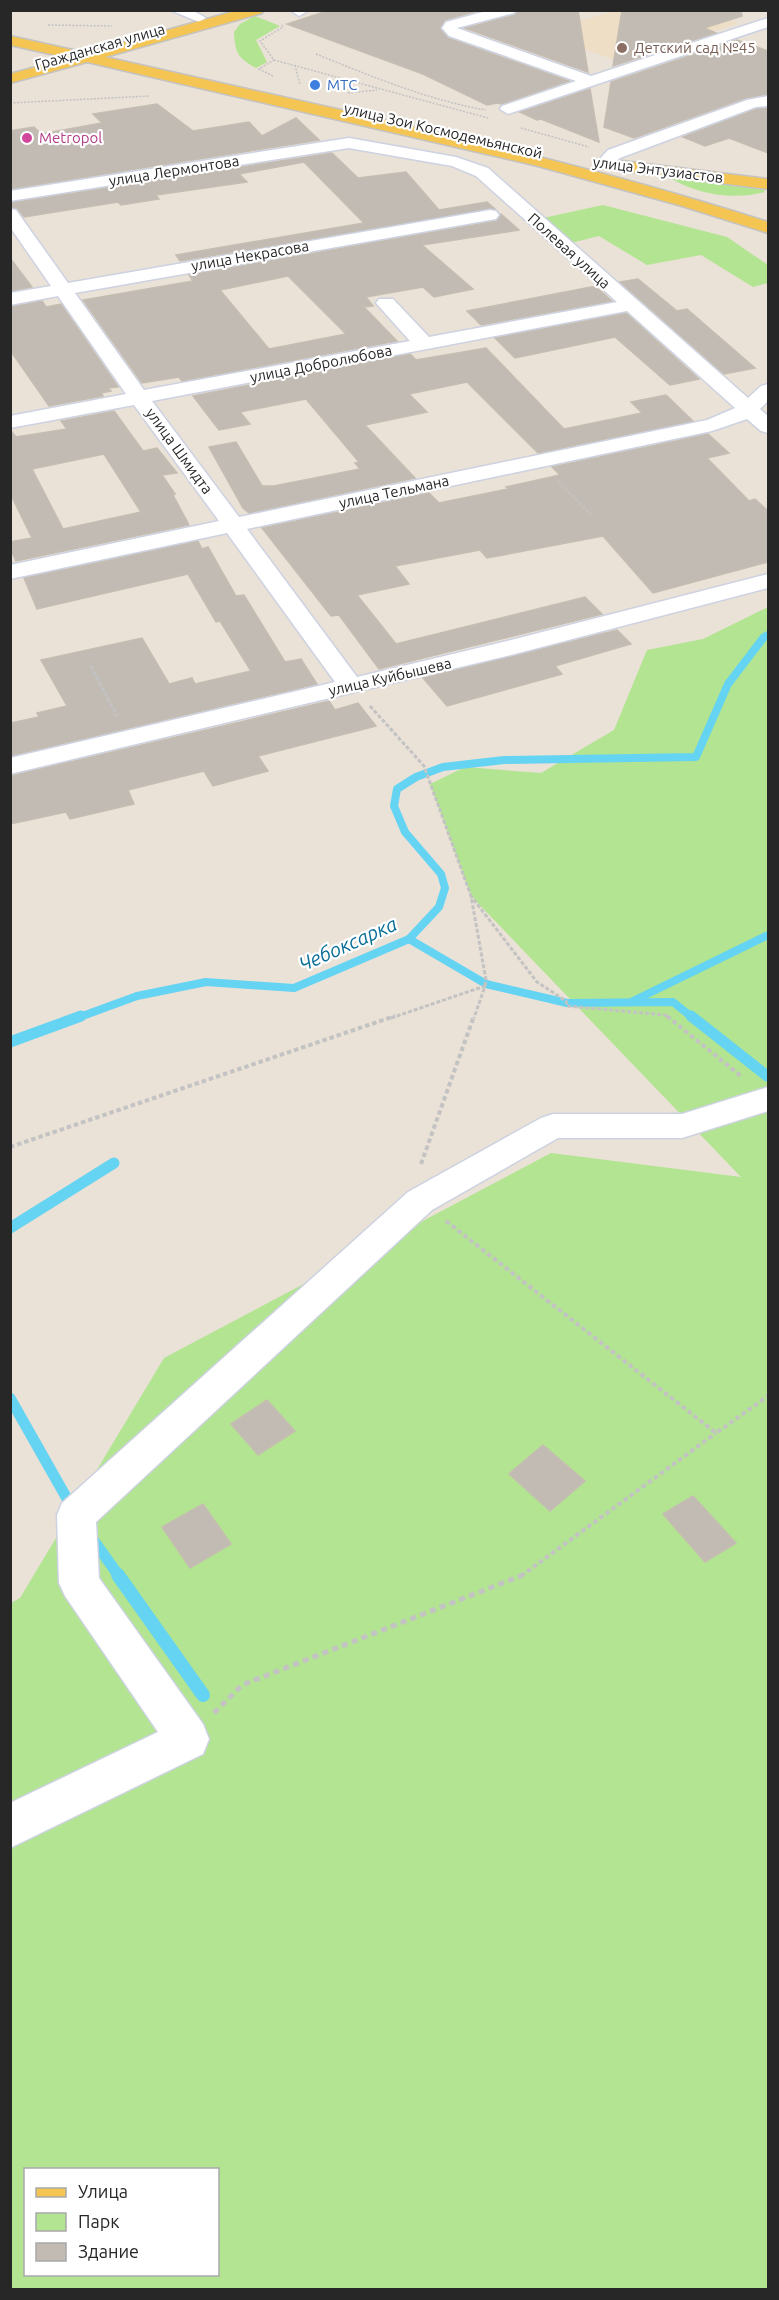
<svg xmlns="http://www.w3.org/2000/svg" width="779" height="2300" font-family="Ubuntu,sans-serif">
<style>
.education{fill:#eddec5}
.green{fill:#b2e491;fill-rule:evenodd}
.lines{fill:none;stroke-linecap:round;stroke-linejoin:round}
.stream-far2{stroke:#65d4f2;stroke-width:8}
.stream-far1{stroke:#65d4f2;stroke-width:11}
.stream{stroke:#65d4f2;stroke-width:14}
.building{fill:#c2bbb4;stroke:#c5bdb1;stroke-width:1.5;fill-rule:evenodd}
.minor-casing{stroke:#cdd2e1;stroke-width:3}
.major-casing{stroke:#c3c3c3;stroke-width:3}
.path-far4{stroke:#c3c3c3;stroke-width:1.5;stroke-dasharray:2 1.5;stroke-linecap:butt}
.path-far3{stroke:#c3c3c3;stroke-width:2;stroke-dasharray:3 2;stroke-linecap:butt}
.path-far2{stroke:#c3c3c3;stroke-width:3;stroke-dasharray:4 2;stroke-linecap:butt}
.path-far1{stroke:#c3c3c3;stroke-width:4;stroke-dasharray:4.5 3;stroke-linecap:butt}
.path{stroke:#c3c3c3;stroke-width:5;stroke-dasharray:6 4.5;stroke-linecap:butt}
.minor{fill:#fff;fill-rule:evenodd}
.major{fill:#f4c552;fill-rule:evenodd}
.education-dot{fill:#8d6e63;stroke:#fff;stroke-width:2}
.shop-dot{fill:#3f7fe0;stroke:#fff;stroke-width:2}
.hotel-dot{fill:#d1479c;stroke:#fff;stroke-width:2}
.labels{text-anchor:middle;stroke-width:4.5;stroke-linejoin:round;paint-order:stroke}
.far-street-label{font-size:15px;fill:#272727;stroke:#fff}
.far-education-label{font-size:15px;fill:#785e54;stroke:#fff;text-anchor:start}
.far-shop-label{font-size:15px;fill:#366cbe;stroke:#fff;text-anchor:start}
.far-hotel-label{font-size:15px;fill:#b23c85;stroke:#fff;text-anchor:start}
.water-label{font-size:20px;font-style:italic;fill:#096f99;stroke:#fff}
</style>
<rect width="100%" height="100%" fill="#eae1d7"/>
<polygon class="education" points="613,11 700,11 739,23 621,62 539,34"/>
<g class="green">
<path d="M255,16L280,26L256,40L267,62L256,68C238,58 235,53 234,32L240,24Z"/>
<path d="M677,177L762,188L765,192C734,200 699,195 672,179Z"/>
<polygon points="603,205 727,237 768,265 768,283 753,287 701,255 647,265 599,236 571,243 543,218"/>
<path d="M768,607V2289L11,2290V1603L20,1598L164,1358L551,1153L741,1177L471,896L430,784L465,767L541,773L614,730L647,650L703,639ZM26,2170H218V2274H26Z"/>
</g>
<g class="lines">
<g class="stream-far2">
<polyline points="409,939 486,984 567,1003 673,1002 693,1018"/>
<polyline points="631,1002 768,935"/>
<polyline points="77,1018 137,996 206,982 294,988 409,939 439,907 445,888 441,874 405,832 394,806 397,789 416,777 443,767 504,760 696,757 728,684 764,637 768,635"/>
</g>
<g class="stream-far1">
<polyline points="691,1016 767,1076"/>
<polyline points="10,1042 81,1016"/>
<polyline points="10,1228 114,1163"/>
<polyline points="10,1398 74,1511"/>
<polyline points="89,1534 119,1576"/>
</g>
<polyline class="stream" points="118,1575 203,1695"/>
</g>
<g class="building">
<polygon points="330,10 480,10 445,20 440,29 448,38 569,81 501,104 497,103 487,105 423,74 287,24"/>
<polygon points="518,10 578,10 588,72 465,28 515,15"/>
<polygon points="622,10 741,10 742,16 704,28 716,33 613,66"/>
<polygon points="737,40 768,51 768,94 746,98 634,138 604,127 611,82"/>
<polygon points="590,89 599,142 541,119 537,120 520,112"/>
<polygon points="157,104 193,131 249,122 262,136 296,118 319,140 10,189 10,131 34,127 41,134 102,123 93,114"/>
<polygon points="768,108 768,153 729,138 705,146 683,137 756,109"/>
<polygon points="332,153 358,178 406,172 439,210 487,202 495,209 180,261 176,255 364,223 304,162 239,174 247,182 156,195 159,199 121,205 118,202 24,217 18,209 10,207 10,203"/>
<path d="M501,214L519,230L422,245L473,289L434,297L423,287L366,297L373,306L364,307L397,341L182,381L179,377L142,383L83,300L193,281L189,275L496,221ZM288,276L346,334L269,349L220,290Z"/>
<polygon points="10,258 32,287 10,291"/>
<polygon points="638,279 677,311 687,309 755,368 724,374 620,282"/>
<polygon points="591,287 596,287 612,301 481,325 467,311"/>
<polygon points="42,301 46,307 61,304 118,387 108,388 111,391 101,393 103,396 49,406 10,350 10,307"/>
<polygon points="626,313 699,379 670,385 615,337 515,358 495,338"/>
<polygon points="486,348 564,429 642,413 631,402 666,395 693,421 538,453 467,382 409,394 427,412 365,425 415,478 249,513 243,508 209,447 236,442 262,486 274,486 360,469 355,463 359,462 306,399 240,412 250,424 219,430 193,396 410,354 416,360"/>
<path d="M114,411L143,451L157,448L177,473L162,475L175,494L173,495L189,525L16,561L10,548V542L32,538L10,493V430L16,437L67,429L61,421ZM104,454L141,512L63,529L32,469Z"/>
<polygon points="708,434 729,453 707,458 749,501 755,499 768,511 768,562 653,593 603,536 487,558 480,550 395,566 409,584 357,595 396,644 585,597 602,614 379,669 339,615 331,616 262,528 429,493 439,503 508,489 506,487 560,475 552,467"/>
<polygon points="198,541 202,549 208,547 236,596 244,595 285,662 301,659 317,684 10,756 10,723 39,717 37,713 67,706 41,660 142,638 169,684 192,678 195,684 251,671 220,621 216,622 188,574 37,609 24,578"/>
<polygon points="617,630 631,644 555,666 562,674 447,706 423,678"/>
<polygon points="329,701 335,710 358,703 376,726 258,756 268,771 213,786 204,771 128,790 134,804 70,819 66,812 10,824 10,776"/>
<polygon points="267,1400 295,1431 258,1455 231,1424"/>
<polygon points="543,1445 585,1481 550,1511 509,1474"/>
<polygon points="693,1496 736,1543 705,1562 663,1514"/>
<polygon points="203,1504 231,1544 190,1568 162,1527"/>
</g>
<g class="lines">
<defs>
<g id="minor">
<polygon points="170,10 192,10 206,18 199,22"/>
<polygon points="290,10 305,10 306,12 299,16"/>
<polygon points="490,10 516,10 514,13 457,28 591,76 768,18 768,27 508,114 500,109 502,106 576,81 449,36 442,28 446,22"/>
<polygon points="768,96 768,106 756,107 620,158 610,167 598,167 596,163 608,150 747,100"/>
<path d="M349,138L456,157L488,168L748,398L761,386L768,384V401L760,409L768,416V433L761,431L747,419L712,431L247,529L357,677L511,640L768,574V588L515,654L10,774V758L335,682L227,533L10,579V565L219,521L134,405L10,428V416L126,394L58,296L10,305V293L51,286L10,227V209L16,210L68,283L490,210L496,211L499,215L496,219L490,220L75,293L144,390L410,341L376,303L379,299H393L429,337L617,302L476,176L452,166L349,148L10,201V191ZM627,311L735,408L707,420L239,517L152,401Z"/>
<polygon points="768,1087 768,1111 682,1138 558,1138 432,1210 96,1522 99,1578 203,1724 209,1739 203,1754 10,1848 10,1803 158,1732 65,1596 59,1583 57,1515 62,1503 408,1192 541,1118 553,1114 682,1114"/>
</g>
<g id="major">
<path d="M239,10H264L262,13L105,57C327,108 551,152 768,222V233L682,206L538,166L87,62L10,83V74L69,58L10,45V36L86,53Z"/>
<polygon points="622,161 768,179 768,189 616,170 614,166"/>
</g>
</defs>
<use href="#minor" class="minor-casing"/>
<use href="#major" class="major-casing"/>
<g class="path-far4">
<polyline points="48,25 112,26"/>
<polyline points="282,25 283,27 260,41 274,60 488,118"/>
<path d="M316,54C368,75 431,101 486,110"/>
<polyline points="295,65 300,85"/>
<polyline points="273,76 259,69 274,60"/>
<polyline points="348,93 377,90"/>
<polyline points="10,103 150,96"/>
<polyline points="521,128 589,147"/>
</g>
<polyline class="path-far3" points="558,481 591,515"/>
<g class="path-far2">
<polyline points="91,666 117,716"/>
<polyline points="370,706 424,766 471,896"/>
<polyline points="485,986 486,980 471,896 537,982 566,1001 567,1006 665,1015 669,1018"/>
<polyline points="391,1018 485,986 474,1018"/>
</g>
<g class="path-far1">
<polyline points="667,1016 742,1077"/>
<polyline points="10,1147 395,1016"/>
<polyline points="421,1164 474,1016"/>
<polyline points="446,1221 716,1433 768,1396"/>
<polyline points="521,1576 716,1433"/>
</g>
<polyline class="path" points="214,1713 242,1685 523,1575"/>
<use href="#minor" class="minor"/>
<use href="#major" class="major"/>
</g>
<circle class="education-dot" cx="622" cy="48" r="6"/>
<circle class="shop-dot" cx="315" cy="85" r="6"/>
<circle class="hotel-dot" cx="27" cy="138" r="6"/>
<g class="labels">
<g class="far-street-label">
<text transform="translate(100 47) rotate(-16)" y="5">Гражданская улица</text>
<text transform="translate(443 131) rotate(13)" y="5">улица Зои Космодемьянской</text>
<text transform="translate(658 170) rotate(7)" y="5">улица Энтузиастов</text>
<text transform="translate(174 171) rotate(-9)" y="5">улица Лермонтова</text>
<text transform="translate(569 251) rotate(42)" y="5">Полевая улица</text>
<text transform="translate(250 256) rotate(-10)" y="5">улица Некрасова</text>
<text transform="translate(321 364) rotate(-11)" y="5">улица Добролюбова</text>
<text transform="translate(179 451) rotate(54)" y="5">улица Шмидта</text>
<text transform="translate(394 492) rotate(-12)" y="5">улица Тельмана</text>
<text transform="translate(390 677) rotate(-13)" y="5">улица Куйбышева</text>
</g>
<g class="far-education-label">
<text x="634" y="53">Детский сад №45</text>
</g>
<g class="far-shop-label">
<text x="327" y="90">МТС</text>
</g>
<g class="far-hotel-label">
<text x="39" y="143">Metropol</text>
</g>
<g class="water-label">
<text transform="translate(348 944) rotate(-24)" y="7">Чебоксарка</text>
</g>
</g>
<rect width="779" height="2300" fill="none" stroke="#272727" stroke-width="24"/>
<rect x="24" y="2168" width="195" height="108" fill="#ffffff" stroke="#a9a9a9" stroke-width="1.5"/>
<rect x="36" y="2188" width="30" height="9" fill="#f4c552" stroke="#a9a9a9" stroke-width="1.5"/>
<text x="78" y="2198" font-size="18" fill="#272727">Улица</text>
<rect x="36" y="2213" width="30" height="18" fill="#b2e491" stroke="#a9a9a9" stroke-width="1.5"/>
<text x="78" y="2228" font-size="18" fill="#272727">Парк</text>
<rect x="36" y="2243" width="30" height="18" fill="#c2bbb4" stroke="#a9a9a9" stroke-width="1.5"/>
<text x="78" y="2258" font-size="18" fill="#272727">Здание</text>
</svg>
